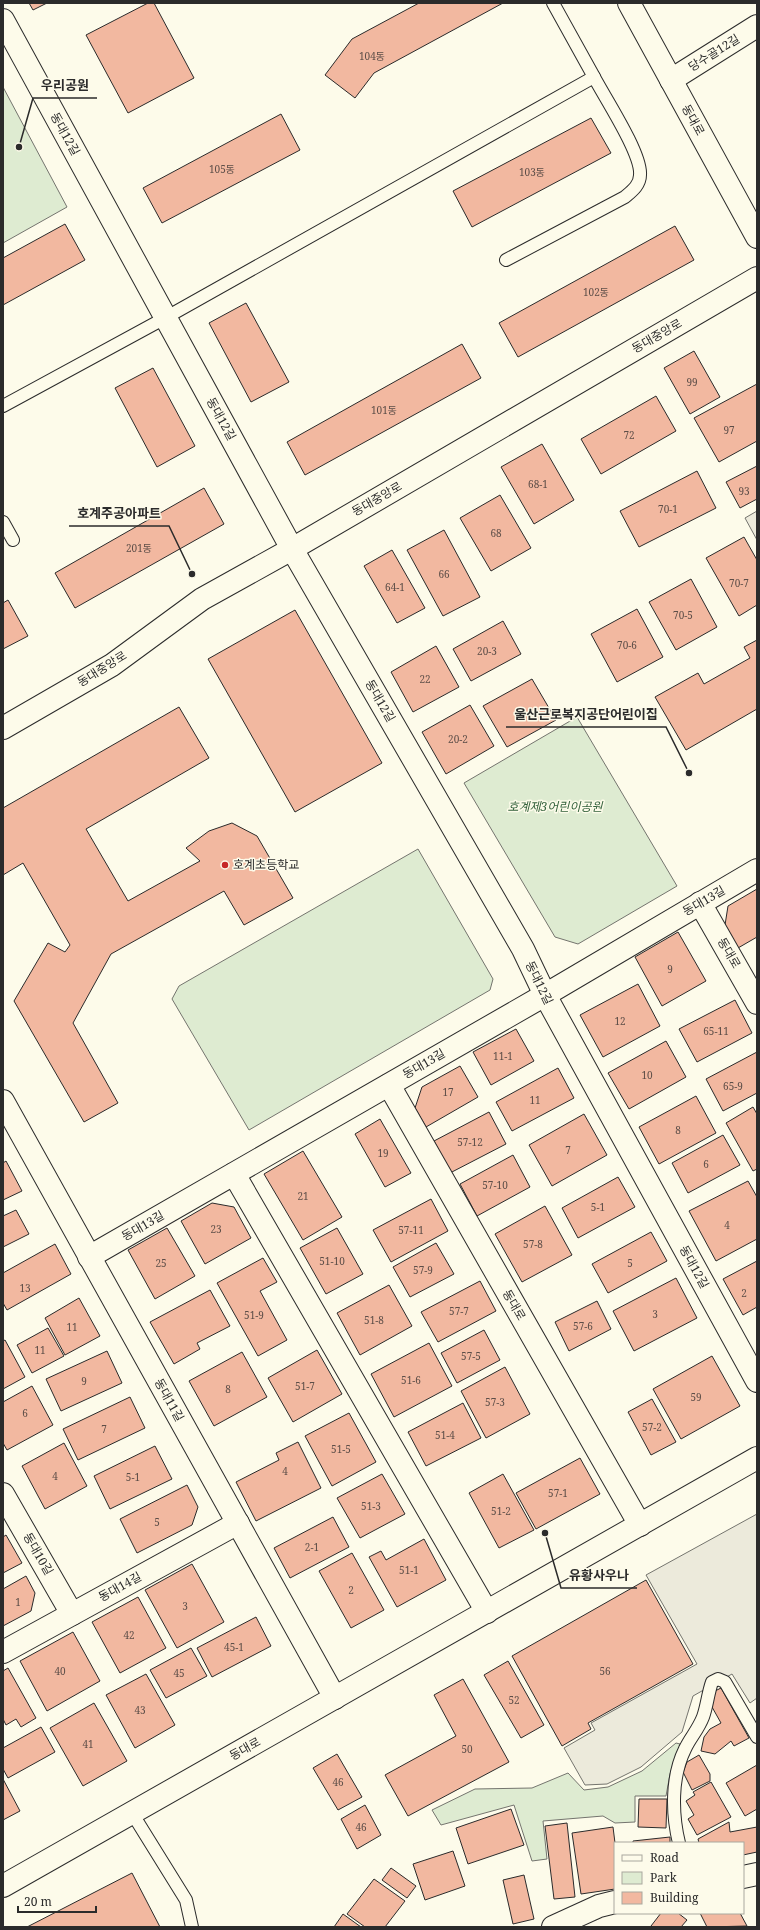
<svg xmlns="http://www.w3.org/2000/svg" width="760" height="1930" font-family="'Noto Serif','Noto Sans KR',serif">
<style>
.green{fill:#deebd1;stroke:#74746e}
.parking{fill:#eceadb;stroke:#74746e}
.building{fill:#f2b8a0;stroke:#2b2b2b}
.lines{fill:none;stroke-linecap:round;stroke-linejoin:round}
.lane-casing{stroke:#2b2b2b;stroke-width:14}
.street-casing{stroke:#2b2b2b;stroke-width:24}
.secondary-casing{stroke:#2b2b2b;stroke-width:24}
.lane{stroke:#fdfbea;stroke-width:12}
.street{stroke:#fdfbea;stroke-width:22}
.secondary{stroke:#fdfbea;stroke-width:22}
.poi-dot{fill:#c62828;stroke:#fdfbea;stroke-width:1.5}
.labels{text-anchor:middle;stroke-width:3;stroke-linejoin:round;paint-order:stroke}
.number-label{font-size:10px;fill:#5d4e48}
.street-label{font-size:12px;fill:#2b2b2b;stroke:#fdfbea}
.park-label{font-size:12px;font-style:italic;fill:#34623c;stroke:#fdfbea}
.poi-label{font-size:12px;fill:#2b2b2b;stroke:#fdfbea;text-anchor:start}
.leader{fill:none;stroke:#2b2b2b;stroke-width:1.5}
.callout-dot{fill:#2b2b2b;stroke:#fdfbea;stroke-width:1.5}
.callout-label{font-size:13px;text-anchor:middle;font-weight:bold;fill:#2b2b2b;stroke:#fdfbea;stroke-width:3;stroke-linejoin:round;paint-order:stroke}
</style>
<rect width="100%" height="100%" fill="#fdfbea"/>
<g class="green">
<polygon points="3,87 67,207 3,243"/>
<polygon points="577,717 677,886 578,944 555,937 464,783"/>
<polygon points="418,849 493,979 490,990 249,1130 172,999 179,986"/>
<polygon points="676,1743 680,1744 670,1774 666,1796 635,1796 635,1822 615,1823 603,1816 543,1821 547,1859 532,1861 514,1805 441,1825 432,1810 475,1789 532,1788 568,1773 584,1790 608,1787 642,1771"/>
</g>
<g class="parking">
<polygon points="757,511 757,540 745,518"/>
<polygon points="757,1514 757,1698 750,1703 732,1674 693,1696 682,1732 641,1767 607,1784 585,1785 564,1748 595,1730 591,1723 697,1664 646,1575"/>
</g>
<g class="building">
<polygon points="29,3 47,3 33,10"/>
<polygon points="148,3 154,3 194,78 128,113 86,35"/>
<polygon points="419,3 503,3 374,73 355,98 325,75 352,39"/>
<polygon points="281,114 300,150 162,223 143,188"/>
<polygon points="591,118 611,153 472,227 453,191"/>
<polygon points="65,224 85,260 3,305 3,258"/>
<polygon points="675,226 694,260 518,357 499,323"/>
<polygon points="246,303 289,382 251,402 209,323"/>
<polygon points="462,344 481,378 305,475 287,442"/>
<polygon points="694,351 720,397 690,414 664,368"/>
<polygon points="153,368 195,446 157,467 115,388"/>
<polygon points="757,384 757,441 719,462 694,418"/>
<polygon points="656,396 676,431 601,474 581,439"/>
<polygon points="542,444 574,500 534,524 501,467"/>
<polygon points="757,466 757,499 740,508 726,482"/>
<polygon points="697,471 716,508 639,547 620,511"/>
<polygon points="204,488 224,524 75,608 55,573"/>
<polygon points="500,495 531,548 491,571 460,518"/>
<polygon points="444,530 480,597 443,616 407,550"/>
<polygon points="744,537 757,560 757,605 739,616 706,558"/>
<polygon points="392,550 425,608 397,623 364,566"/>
<polygon points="691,579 717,627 676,650 649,602"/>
<polygon points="8,600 28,636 3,649 3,603"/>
<polygon points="637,609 663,657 617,682 591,634"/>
<polygon points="295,610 382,763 295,812 208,659"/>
<polygon points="503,621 521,654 471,681 453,649"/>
<polygon points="757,640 757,709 686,750 655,697 698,673 704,684 750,658 744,647"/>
<polygon points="436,646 459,687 413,712 391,672"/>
<polygon points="532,679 556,720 507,747 483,706"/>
<polygon points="470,705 494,746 446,774 422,732"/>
<polygon points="179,707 209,758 86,829 128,901 200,861 186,848 209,831 232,823 257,836 293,898 244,925 224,891 111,954 73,1023 118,1103 84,1122 14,1001 48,943 65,952 70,945 23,863 3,875 3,808"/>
<polygon points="757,889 757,937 738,948 725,925 728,906"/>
<polygon points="678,932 706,981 662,1006 635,957"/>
<polygon points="638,984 660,1026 603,1057 580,1015"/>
<polygon points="735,1000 752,1033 697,1062 679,1029"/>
<polygon points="516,1029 534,1061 491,1085 473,1052"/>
<polygon points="666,1041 686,1077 629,1109 608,1073"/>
<polygon points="757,1052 757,1093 723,1111 706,1079"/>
<polygon points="460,1066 478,1097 426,1127 415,1108 422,1087"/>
<polygon points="558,1068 574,1098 512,1131 496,1102"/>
<polygon points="696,1096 716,1133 659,1164 639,1127"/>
<polygon points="753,1107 757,1114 757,1169 753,1171 726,1123"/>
<polygon points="489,1112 506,1144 450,1173 434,1141"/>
<polygon points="584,1114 607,1155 552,1186 529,1145"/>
<polygon points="380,1119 411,1173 385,1187 355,1134"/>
<polygon points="723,1135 740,1165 688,1193 672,1163"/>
<polygon points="303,1151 342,1217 303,1240 264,1174"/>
<polygon points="513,1155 530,1187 477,1216 460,1184"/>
<polygon points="6,1161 22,1191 3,1200 3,1163"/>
<polygon points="618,1177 635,1207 578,1238 562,1208"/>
<polygon points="748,1181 757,1197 757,1239 716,1261 689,1211"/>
<polygon points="431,1199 448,1231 391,1262 373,1230"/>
<polygon points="212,1203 234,1207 251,1238 205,1264 181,1221"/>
<polygon points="545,1206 572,1255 522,1282 495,1234"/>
<polygon points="16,1210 29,1234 3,1247 3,1216"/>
<polygon points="167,1228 195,1276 155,1299 128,1250"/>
<polygon points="337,1228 363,1274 326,1294 300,1248"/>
<polygon points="651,1232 667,1261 608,1293 592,1264"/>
<polygon points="436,1243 454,1274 410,1297 393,1267"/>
<polygon points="55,1244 71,1274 7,1310 3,1303 3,1273"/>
<polygon points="263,1258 277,1282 260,1291 287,1340 258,1356 217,1283"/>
<polygon points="757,1261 757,1307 743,1315 723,1279"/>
<polygon points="676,1278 697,1318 634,1351 613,1311"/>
<polygon points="480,1281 496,1311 438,1342 421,1312"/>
<polygon points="389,1285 412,1326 360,1355 337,1313"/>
<polygon points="210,1290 230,1326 197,1343 200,1349 174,1364 150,1322"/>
<polygon points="79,1298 100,1336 65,1355 45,1318"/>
<polygon points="597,1301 611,1329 569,1351 555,1322"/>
<polygon points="48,1328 64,1356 32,1373 17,1345"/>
<polygon points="484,1330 500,1360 457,1383 441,1353"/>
<polygon points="5,1340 25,1377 3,1389 3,1341"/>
<polygon points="429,1343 452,1386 394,1417 371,1374"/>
<polygon points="317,1350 342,1394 293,1422 268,1378"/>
<polygon points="107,1351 122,1383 61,1411 46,1379"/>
<polygon points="242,1352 267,1397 214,1426 189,1381"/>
<polygon points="712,1356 740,1406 681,1439 653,1389"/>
<polygon points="505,1367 530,1414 486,1438 461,1391"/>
<polygon points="32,1386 53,1425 7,1450 3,1443 3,1402"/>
<polygon points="130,1397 145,1428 78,1460 63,1429"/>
<polygon points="652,1399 676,1442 651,1455 628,1412"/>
<polygon points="463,1403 481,1438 426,1466 408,1432"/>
<polygon points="349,1413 376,1462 332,1486 305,1436"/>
<polygon points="298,1442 321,1488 256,1521 236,1482 279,1460 276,1453"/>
<polygon points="64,1443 87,1486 45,1509 22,1466"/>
<polygon points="155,1446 172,1479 110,1509 94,1476"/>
<polygon points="580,1458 600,1494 536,1529 516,1493"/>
<polygon points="382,1474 405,1514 360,1538 337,1498"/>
<polygon points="503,1474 534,1530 499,1548 469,1493"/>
<polygon points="187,1485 198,1507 192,1525 137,1553 120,1519"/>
<polygon points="333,1517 349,1547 290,1578 274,1548"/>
<polygon points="6,1535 22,1563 3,1573 3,1537"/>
<polygon points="424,1539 446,1580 397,1607 369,1557 381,1551 386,1560"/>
<polygon points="352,1553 384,1610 351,1628 319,1571"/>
<polygon points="192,1564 224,1622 177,1648 145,1590"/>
<polygon points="26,1576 35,1593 31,1611 3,1626 3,1589"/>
<polygon points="646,1580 693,1664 588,1723 591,1729 562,1746 512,1656"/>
<polygon points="138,1597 166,1648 120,1673 92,1622"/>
<polygon points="256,1617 271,1646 212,1677 197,1648"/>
<polygon points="73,1632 100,1681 47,1711 20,1661"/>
<polygon points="191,1648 207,1676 166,1698 150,1670"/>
<polygon points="508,1661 544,1725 521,1738 484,1675"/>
<polygon points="8,1668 36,1718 21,1727 16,1719 6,1725 3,1719 3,1671"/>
<polygon points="146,1674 175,1725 135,1748 106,1695"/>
<polygon points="463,1679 509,1762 408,1816 385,1775 456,1736 434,1695"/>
<polygon points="721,1688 749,1738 734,1746 731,1741 715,1754 701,1751 704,1737 710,1729 721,1723 712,1707 713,1692"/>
<polygon points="94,1703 127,1761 83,1786 50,1728"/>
<polygon points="41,1727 55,1752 8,1778 3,1769 3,1748"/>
<polygon points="337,1754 362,1797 338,1810 313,1768"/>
<polygon points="699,1755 710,1774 710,1781 692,1790 683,1772 687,1762"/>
<polygon points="757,1765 757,1809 745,1816 726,1783"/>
<polygon points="3,1779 20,1811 3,1820"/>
<polygon points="711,1782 731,1817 697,1835 688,1819 694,1815 686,1801 695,1795 693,1792"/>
<polygon points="639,1799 667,1799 666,1828 638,1827"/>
<polygon points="365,1805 381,1835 357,1849 341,1819"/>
<polygon points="511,1809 524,1845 468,1864 456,1828"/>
<polygon points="729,1822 730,1832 757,1827 757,1852 743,1855 743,1843 699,1843 698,1839"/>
<polygon points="567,1823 575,1897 554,1899 545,1826"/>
<polygon points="613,1827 615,1843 615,1889 581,1894 572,1833"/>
<polygon points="670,1837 670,1843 633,1843 633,1841"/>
<polygon points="453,1851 465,1886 425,1900 413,1864"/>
<polygon points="391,1868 416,1886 407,1898 382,1880"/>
<polygon points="132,1873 160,1927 27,1927"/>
<polygon points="524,1875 534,1919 513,1924 503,1880"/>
<polygon points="374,1879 405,1901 385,1927 365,1927 347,1914"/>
<polygon points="661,1913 678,1913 687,1920 681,1927 653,1927 651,1926"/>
<polygon points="700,1913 740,1913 747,1926 707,1927"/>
<polygon points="343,1914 361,1927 334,1927"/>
</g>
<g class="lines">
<defs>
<g id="lane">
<path d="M506,260L625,197C632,191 640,185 640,175C642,154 605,98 594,77"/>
<polyline points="3,406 165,318 594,77 553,3"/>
<polyline points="3,522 13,540"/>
<polyline points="132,1813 186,1900 192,1927"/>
<path d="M679,1843C672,1814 671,1777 685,1749C690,1738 698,1730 703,1717C707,1706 708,1693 712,1682L718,1679L725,1682L757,1737"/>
</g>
<g id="street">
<polyline points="3,20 292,549 523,949 545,995 757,1381"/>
<polyline points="671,80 757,26"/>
<polyline points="700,903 757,1003"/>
<polyline points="389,1085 640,1525"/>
<polyline points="3,1101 335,1698"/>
<polyline points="234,1174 487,1612"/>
<polyline points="89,1257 545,995 757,870"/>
<polyline points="3,1494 72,1614"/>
<polyline points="3,1652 238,1523"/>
<polyline points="743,1877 757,1874"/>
<polyline points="553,1927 599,1906 615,1902"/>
</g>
<g id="secondary">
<polyline points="629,3 757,237"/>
<polyline points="3,728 112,665 202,599 292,549 757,278"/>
<polyline points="3,1886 757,1458"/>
</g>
</defs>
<use href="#lane" class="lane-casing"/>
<use href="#street" class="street-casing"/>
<use href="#secondary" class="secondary-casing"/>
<use href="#lane" class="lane"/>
<use href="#street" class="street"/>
<use href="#secondary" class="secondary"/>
</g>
<circle class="poi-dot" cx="225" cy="865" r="4"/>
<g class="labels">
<g class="number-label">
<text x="372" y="60">104동</text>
<text x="222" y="173">105동</text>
<text x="532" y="176">103동</text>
<text x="596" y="296">102동</text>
<text x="692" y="386">99</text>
<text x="384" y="414">101동</text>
<text x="729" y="434">97</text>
<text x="629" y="439">72</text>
<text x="538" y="488">68-1</text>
<text x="744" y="495">93</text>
<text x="668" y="513">70-1</text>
<text x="496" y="537">68</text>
<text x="139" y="552">201동</text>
<text x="444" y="578">66</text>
<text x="739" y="587">70-7</text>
<text x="395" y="591">64-1</text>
<text x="683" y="619">70-5</text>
<text x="627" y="649">70-6</text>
<text x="487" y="655">20-3</text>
<text x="425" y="683">22</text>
<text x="458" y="743">20-2</text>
<text x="670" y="973">9</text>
<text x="620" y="1025">12</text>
<text x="716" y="1035">65-11</text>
<text x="503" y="1060">11-1</text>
<text x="647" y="1079">10</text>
<text x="733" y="1090">65-9</text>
<text x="448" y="1096">17</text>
<text x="535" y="1104">11</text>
<text x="678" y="1134">8</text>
<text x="470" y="1146">57-12</text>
<text x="568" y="1154">7</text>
<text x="383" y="1157">19</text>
<text x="706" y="1168">6</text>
<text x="495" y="1189">57-10</text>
<text x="303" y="1200">21</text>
<text x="598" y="1211">5-1</text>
<text x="727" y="1229">4</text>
<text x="216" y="1233">23</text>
<text x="411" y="1234">57-11</text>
<text x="533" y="1248">57-8</text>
<text x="332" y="1265">51-10</text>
<text x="161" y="1267">25</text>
<text x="630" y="1267">5</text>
<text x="423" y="1274">57-9</text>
<text x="25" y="1292">13</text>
<text x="744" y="1297">2</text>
<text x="459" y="1315">57-7</text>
<text x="655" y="1318">3</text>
<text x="254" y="1319">51-9</text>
<text x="374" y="1324">51-8</text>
<text x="583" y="1330">57-6</text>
<text x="72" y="1331">11</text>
<text x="40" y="1354">11</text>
<text x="471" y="1360">57-5</text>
<text x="411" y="1384">51-6</text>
<text x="84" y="1385">9</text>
<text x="305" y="1390">51-7</text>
<text x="228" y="1393">8</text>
<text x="696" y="1401">59</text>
<text x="495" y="1406">57-3</text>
<text x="25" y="1417">6</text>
<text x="652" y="1431">57-2</text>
<text x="104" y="1433">7</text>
<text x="445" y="1439">51-4</text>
<text x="341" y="1453">51-5</text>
<text x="285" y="1475">4</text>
<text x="55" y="1480">4</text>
<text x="133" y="1481">5-1</text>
<text x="558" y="1497">57-1</text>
<text x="371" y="1510">51-3</text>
<text x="501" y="1515">51-2</text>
<text x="157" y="1526">5</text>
<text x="312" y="1551">2-1</text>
<text x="409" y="1574">51-1</text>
<text x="351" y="1594">2</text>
<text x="18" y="1606">1</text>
<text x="185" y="1610">3</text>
<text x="129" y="1639">42</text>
<text x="234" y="1651">45-1</text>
<text x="60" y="1675">40</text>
<text x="605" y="1675">56</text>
<text x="179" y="1677">45</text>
<text x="514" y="1704">52</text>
<text x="140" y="1714">43</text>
<text x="88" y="1748">41</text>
<text x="467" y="1753">50</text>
<text x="338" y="1786">46</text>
<text x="361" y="1831">46</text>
</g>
<g class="street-label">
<text transform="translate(714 53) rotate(-32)" y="4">당수골12길</text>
<text transform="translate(693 120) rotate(61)" y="4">동대로</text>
<text transform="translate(65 134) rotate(61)" y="4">동대12길</text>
<text transform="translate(657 336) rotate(-30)" y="4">동대중앙로</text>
<text transform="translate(221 419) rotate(61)" y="4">동대12길</text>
<text transform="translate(377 499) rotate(-30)" y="4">동대중앙로</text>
<text transform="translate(102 669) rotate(-32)" y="4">동대중앙로</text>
<text transform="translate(380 701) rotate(60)" y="4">동대12길</text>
<text transform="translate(704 901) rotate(-30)" y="4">동대13길</text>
<text transform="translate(729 953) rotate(60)" y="4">동대로</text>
<text transform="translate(539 983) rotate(64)" y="4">동대12길</text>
<text transform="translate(424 1064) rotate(-30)" y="4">동대13길</text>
<text transform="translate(143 1226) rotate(-30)" y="4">동대13길</text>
<text transform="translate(694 1267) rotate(61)" y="4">동대12길</text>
<text transform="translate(514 1305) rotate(60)" y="4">동대로</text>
<text transform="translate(169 1400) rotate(61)" y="4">동대11길</text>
<text transform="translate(38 1554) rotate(60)" y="4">동대10길</text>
<text transform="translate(120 1587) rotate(-29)" y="4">동대14길</text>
<text transform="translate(245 1749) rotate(-29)" y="4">동대로</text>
</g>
<g class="park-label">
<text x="555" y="811">호계제3어린이공원</text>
</g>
<g class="poi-label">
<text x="233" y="869">호계초등학교</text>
</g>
</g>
<path class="leader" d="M19 147L33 98H97M192 574L169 526H69M689 773L666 727H506M545 1533L561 1588H637"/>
<g class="callout-dot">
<circle cx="19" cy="147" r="4"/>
<circle cx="192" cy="574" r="4"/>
<circle cx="689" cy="773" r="4"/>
<circle cx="545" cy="1533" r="4"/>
</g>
<g class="callout-label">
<text x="65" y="90">우리공원</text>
<text x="119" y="518">호계주공아파트</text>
<text x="586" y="719">울산근로복지공단어린이집</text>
<text x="599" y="1580">유황사우나</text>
</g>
<rect width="760" height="1930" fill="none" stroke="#2b2b2b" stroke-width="8"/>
<rect x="614" y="1842" width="130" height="72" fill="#fdfbea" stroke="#a9a89e"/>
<rect x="622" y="1855" width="20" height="6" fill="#fdfbea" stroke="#a9a89e"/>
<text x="650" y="1862" font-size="12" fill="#2b2b2b">Road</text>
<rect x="622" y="1872" width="20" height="12" fill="#deebd1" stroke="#a9a89e"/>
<text x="650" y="1882" font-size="12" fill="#2b2b2b">Park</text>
<rect x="622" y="1892" width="20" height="12" fill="#f2b8a0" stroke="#a9a89e"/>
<text x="650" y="1902" font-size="12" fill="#2b2b2b">Building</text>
<path d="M18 1906v6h78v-6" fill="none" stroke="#2b2b2b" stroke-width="2"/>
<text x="24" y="1906" font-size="12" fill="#2b2b2b" stroke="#fdfbea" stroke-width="3" paint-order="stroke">20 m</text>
</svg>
